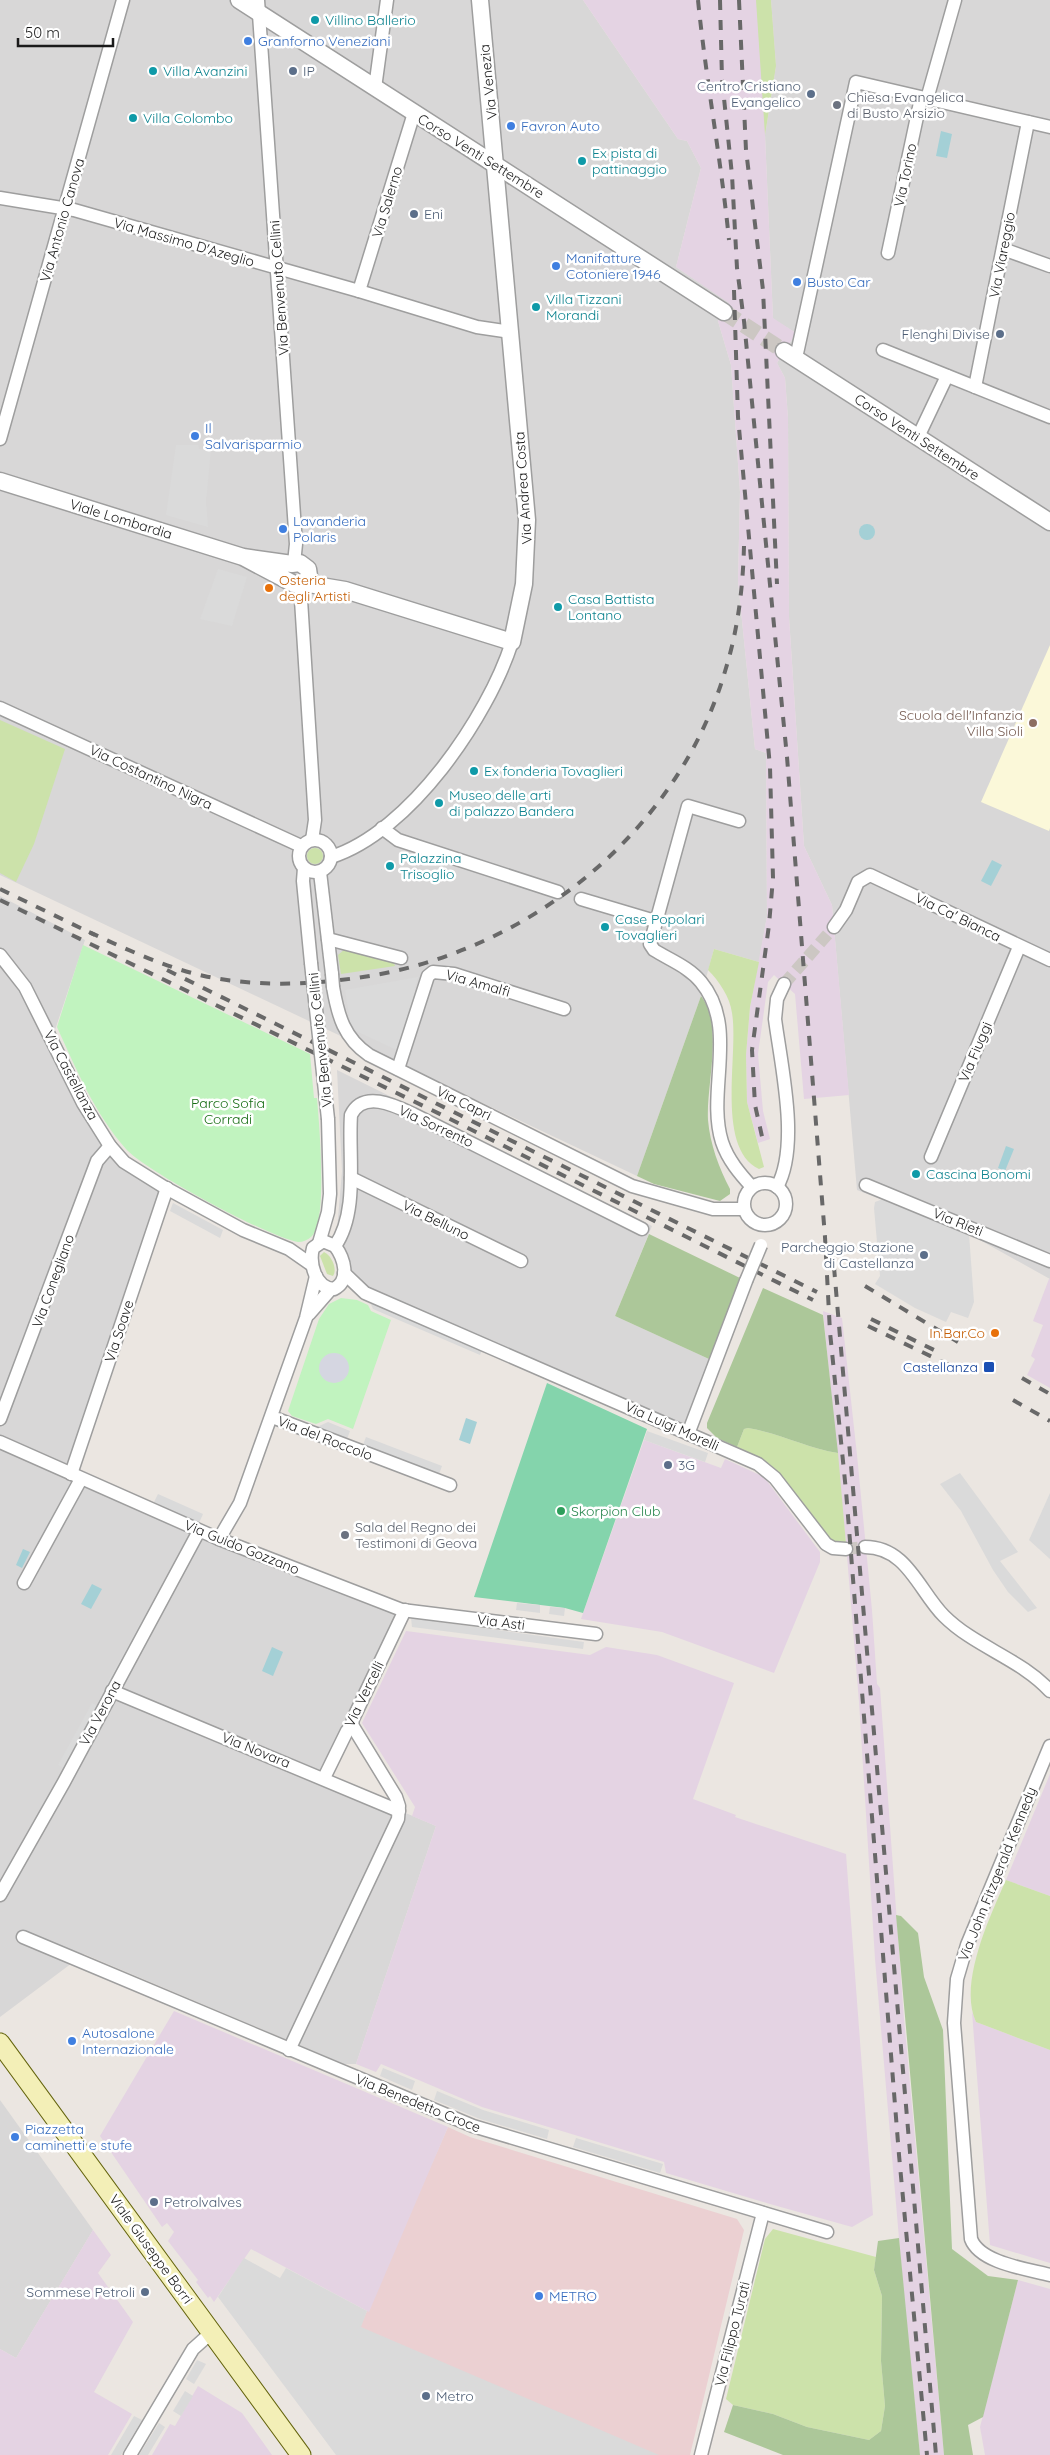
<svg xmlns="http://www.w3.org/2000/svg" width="1050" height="2455" font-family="Quicksand,sans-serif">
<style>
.residential{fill:#d8d7d7}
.commercial{fill:#ebd0d2}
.industrial{fill:#e4d3e3}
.education{fill:#fbf8d9}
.grass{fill:#cce2aa}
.forest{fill:#acc799}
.park{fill:#c1f3bf}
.pitch{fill:#84d4ac}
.parking{fill:#dadada}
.plaza{fill:#d5d6e1}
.water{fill:#a4d0d6}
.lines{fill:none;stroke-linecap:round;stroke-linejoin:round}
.minor-tunnel{stroke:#ccc7c3;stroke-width:12;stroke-dasharray:12 6;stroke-linecap:butt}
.tertiary-tunnel{stroke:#ccc7c3;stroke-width:16;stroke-dasharray:16 8;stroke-linecap:butt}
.minor-casing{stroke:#9e9e9e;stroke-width:15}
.tertiary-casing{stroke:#9e9e9e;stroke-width:19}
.secondary-casing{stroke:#65650e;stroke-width:21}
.minor{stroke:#fff;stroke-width:12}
.tertiary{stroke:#fff;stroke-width:16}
.secondary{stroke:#f3efb7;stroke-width:19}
.rail{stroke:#686868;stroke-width:4;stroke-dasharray:10 10;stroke-linecap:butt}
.minor-bridge-casing{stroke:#9e9e9e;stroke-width:15;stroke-linecap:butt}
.minor-bridge{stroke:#fff;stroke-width:12}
.culture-dot{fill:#0f9aa8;stroke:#fff;stroke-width:2}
.shop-dot{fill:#3f7fe0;stroke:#fff;stroke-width:2}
.service-dot{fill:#5c6f8a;stroke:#fff;stroke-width:2}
.worship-dot{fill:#6b7280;stroke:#fff;stroke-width:2}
.food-dot{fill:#e8710a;stroke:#fff;stroke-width:2}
.education-dot{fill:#8d6e63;stroke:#fff;stroke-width:2}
.transit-dot{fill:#1a4fb4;stroke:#fff;stroke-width:2}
.leisure-dot{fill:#2e9e5b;stroke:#fff;stroke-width:2}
.labels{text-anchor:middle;stroke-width:5;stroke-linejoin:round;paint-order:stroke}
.culture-label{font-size:14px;fill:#0d838f;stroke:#fff;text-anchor:start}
.shop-label{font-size:14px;fill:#366cbe;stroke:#fff;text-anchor:start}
.service-label{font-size:14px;fill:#4e5e75;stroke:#fff;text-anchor:start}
.street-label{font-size:14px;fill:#1a1a1a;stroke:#fff}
.worship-label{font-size:14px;fill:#5b616d;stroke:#fff;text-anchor:start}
.food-label{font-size:14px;fill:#c56008;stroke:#fff;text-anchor:start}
.education-label{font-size:14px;fill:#785e54;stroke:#fff;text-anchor:end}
.park-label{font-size:14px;fill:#176d14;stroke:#fff}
.transit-label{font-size:14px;fill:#164399;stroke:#fff;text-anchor:end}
.leisure-label{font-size:14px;fill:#27864d;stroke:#fff;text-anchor:start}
</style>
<rect width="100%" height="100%" fill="#ebe6e1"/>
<g class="residential">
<polygon points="0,0 583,0 678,139 687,141 701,168 676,267 730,303 718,321 731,365 740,492 738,581 755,749 766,753 767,916 759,962 714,949 701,996 637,1176 0,875"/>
<polygon points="771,0 1050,0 1050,1279 969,1234 857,1190 832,905 804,846 789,617 788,418 785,378 777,363 796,333 773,319 765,135 776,66"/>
<polygon points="0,896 85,940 52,1039 110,1146 164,1187 76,1476 405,1610 324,1778 436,1826 356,2064 344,2064 84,1954 0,2017"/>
<polygon points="337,1070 652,1226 615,1316 709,1359 683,1429 347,1279 344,1251 337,1230 342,1171"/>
<polygon points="0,2100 93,2230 16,2358 0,2349"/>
</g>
<polygon class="commercial" points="448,2127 470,2137 737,2219 744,2230 690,2455 336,2455 360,2327"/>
<g class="industrial">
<polygon points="583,0 771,0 776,66 765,135 773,318 796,333 777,363 785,378 788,418 789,617 804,846 832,905 849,1095 804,1099 795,994 774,975 768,982 758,1054 763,1111 770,1139 758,1143 747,1102 746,1055 750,1007 767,916 766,753 755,749 738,581 740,492 731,365 718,321 729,303 676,267 701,168 687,141 678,139"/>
<polygon points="1049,1279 1050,1279 1050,1388 1027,1375 1035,1359 1031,1356 1043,1325 1033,1321"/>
<polygon points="823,1311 842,1318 857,1455 872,1610 877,1684 880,1688 904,2019 944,2455 920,2455 903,2285 875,1959 859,1702 846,1544"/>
<polygon points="644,1440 721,1468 725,1459 764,1477 820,1552 820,1562 774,1673 662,1632 581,1619"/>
<polygon points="406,1631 590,1655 606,1647 657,1655 734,1683 693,1799 736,1815 735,1817 846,1854 873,2215 852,2227 770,2204 666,2173 664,2162 482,2107 381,2064 376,2072 356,2064 436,1826 412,1816 415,1807 362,1723"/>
<polygon points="1050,1774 1050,1896 1006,1880"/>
<polygon points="174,2011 448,2127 369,2312 251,2249 214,2302 210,2296 208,2298 196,2282 198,2280 168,2241 174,2232 167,2223 162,2227 100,2136"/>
<polygon points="972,2012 976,2022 1050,2050 1050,2263 990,2245"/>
<polygon points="93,2230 111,2255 98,2273 133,2322 94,2392 132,2414 108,2455 0,2455 0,2349 16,2358"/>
<polygon points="1018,2280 1050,2289 1050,2455 985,2455 980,2427"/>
<polygon points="198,2386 242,2413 272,2455 152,2455 170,2424 175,2426"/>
</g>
<polygon class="education" points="1050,645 1050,828 1049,831 981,802"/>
<g class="grass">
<polygon points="756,0 771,0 776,66 765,135"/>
<polygon points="0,720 65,749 34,844 16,882 0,873"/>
<circle cx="315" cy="856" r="8"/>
<polygon points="345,949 394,963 395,966 341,974 338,955"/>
<path d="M714,949L759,962L750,1007L746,1055L747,1102L764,1167L759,1169C715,1148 739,1054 732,1013C730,997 719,981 708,970Z"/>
<path d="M324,1252C331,1255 338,1269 333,1276L327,1274L320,1256Z"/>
<path d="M748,1428C779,1433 807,1448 838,1453L846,1544L828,1540L773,1467L764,1460L737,1447L744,1429Z"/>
<path d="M1006,1880L1050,1896V2050L976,2022C958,1984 990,1916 1006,1880Z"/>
<polygon points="773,2229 876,2257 874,2270 882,2296 881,2361 885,2406 881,2431 869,2440 807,2427 773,2414 733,2405 726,2399 765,2239"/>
</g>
<g class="forest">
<path d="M701,996C724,1025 706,1085 708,1120C710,1144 719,1168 730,1189V1194L720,1201L654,1184L637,1176Z"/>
<polygon points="649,1234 740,1278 709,1359 615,1316"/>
<path d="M763,1288L823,1315L838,1453C807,1448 779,1433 748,1428L744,1429L737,1447L717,1438L707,1428V1423Z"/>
<polygon points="896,1915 901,1916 918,1933 924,1977 943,2030 952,2249 988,2276 1018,2280 983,2417 968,2425 973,2455 944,2455"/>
<polygon points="899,2238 920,2455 783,2455 724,2432 733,2405 773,2414 807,2427 869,2440 881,2431 885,2406 881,2361 882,2296 874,2270 878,2241"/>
</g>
<g class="park">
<path d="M83,945L310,1054L314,1098H317C319,1122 328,1220 312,1236C308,1240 303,1242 298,1242C270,1238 144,1170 126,1149C95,1114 76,1069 57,1027Z"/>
<polygon points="341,1298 357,1300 368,1305 371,1311 391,1320 353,1429 328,1419 316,1424 292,1416 288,1411 319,1319 329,1304"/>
</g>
<polygon class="pitch" points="547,1383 647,1429 583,1613 565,1608 474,1597"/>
<g class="parking">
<polygon points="176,445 198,445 199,449 211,450 206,501 208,527 166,515"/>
<polygon points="218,569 247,577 232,626 200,619"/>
<polygon points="418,977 415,988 415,1000 401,1052 356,1031 350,1022 345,990"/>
<polygon points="883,1199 969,1234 974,1302 968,1318 951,1312 946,1322 915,1308 875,1284 880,1276 874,1208 875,1202"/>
<polygon points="173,1203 223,1230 220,1238 170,1211"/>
<polygon points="370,1302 482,1350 480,1355 373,1309"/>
<polygon points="328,1422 350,1431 347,1439 317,1427"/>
<polygon points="647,1431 708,1453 705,1462 644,1440"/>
<polygon points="366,1437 442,1466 439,1474 363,1445"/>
<polygon points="960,1473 1018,1552 1000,1561 1037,1608 1028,1612 1008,1592 993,1570 961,1511 940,1484"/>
<polygon points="1050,1493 1050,1559 1029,1540"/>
<polygon points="158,1494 203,1514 199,1523 154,1502"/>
<polygon points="155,1597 159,1599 106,1694 102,1692"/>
<polygon points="517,1603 540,1605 540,1613 516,1610"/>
<polygon points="550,1607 565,1608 564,1616 549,1614"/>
<polygon points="411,1618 584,1642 583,1649 412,1627"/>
<polygon points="92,1703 100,1707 65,1769 58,1765"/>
<polygon points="383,2068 415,2081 412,2090 380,2076"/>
<polygon points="437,2091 483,2110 549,2130 547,2139 480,2119 434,2100"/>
<polygon points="576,2138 663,2164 660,2173 573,2147"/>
<polygon points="244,2258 280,2278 286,2268 367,2311 361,2327 659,2455 336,2455 218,2297"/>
<polygon points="197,2360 206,2364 194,2384 186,2379"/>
<polygon points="185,2391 193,2396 181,2416 173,2411"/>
<polygon points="134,2416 142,2420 121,2455 111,2455"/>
<polygon points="159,2423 165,2427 148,2455 139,2455"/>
</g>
<circle class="plaza" cx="334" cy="1368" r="15"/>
<g class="water">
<polygon points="941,131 952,134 947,158 936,156"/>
<circle cx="867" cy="532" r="8"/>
<polygon points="992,860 1002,865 991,886 981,881"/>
<polygon points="1006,1146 1014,1149 1005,1171 998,1168"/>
<polygon points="466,1418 477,1422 470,1444 459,1440"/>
<polygon points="23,1549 30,1552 22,1568 16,1565"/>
<polygon points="92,1584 102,1589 91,1609 81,1604"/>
<polygon points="272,1647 283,1652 273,1676 262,1671"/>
</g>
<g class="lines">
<g class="minor-tunnel">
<polyline points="784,984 834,927"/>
<polyline points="846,1549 865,1547"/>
</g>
<polyline class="tertiary-tunnel" points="724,312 784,351"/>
<defs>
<g id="minor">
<polyline points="258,0 296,544 294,563"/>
<polyline points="375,88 387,0"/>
<polyline points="927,99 955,0"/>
<polyline points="0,198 74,210 359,291 477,327 511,332"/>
<polyline points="1003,249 1050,266"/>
<polyline points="888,253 921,98"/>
<polyline points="359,291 414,113"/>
<polyline points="883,350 1050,417"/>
<polyline points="796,358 856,82 1050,127"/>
<polyline points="975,387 1028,122"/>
<polyline points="918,437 947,376"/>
<polyline points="0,439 123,0"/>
<polyline points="300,584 315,820 312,840"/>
<polyline points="0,708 301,846"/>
<path d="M739,821L688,806L650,944L654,950C670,960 689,967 701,982C739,1028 706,1091 722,1142C728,1160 740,1174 752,1187"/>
<polyline points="382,828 398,840 558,892"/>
<circle cx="315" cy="856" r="16"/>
<path d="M331,857C410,832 488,717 512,642"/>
<polyline points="304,868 303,881 311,963"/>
<polyline points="320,872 332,974"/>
<polyline points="581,899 655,921"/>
<polyline points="834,927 846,910 858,882 870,875 1050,960"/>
<polyline points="328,939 401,958"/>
<polyline points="0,955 25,987 83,1103 110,1146 124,1162 164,1187 243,1230 289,1249 312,1265"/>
<path d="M333,987C338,1016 344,1038 369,1055L632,1186L713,1209H744"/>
<polyline points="398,1069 428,976 433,972 454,974 564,1009"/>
<polyline points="931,1157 1019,947"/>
<polyline points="351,1178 521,1261"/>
<circle cx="765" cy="1204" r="21"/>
<polyline points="866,1185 1050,1261"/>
<path d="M777,1187C800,1146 781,1065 775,1019L777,999L784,984"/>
<path d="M323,1241L335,1246C344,1258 351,1280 334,1289C315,1288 309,1263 313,1248Z"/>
<polyline points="319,1243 328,1212 330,1194 328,1119"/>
<path d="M335,1246C359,1212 348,1155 351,1115C363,1090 394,1105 413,1114L642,1229"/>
<polyline points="344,1273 365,1293 758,1464 775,1478 826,1544 833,1548 846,1549"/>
<polyline points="309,1314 330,1290"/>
<polyline points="272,1417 450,1485"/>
<polyline points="0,1419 97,1161 110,1146"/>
<polyline points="688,1434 746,1281"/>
<polyline points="0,1442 219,1539 402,1610 596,1634"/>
<polyline points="71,1474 167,1188"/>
<polyline points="219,1539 240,1503 306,1318 316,1276"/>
<path d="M865,1547C907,1547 919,1591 944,1616C975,1647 1021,1659 1050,1691"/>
<polyline points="24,1583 81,1479"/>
<polyline points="112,1691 399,1811"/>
<path d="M1050,1746L967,1945L957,1979L954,2023L971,2239C980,2263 1027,2269 1050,2275"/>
<polyline points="324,1778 347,1731 352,1725 353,1719 405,1610"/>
<polyline points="0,1895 64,1782 199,1531"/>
<polyline points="23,1937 473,2126 827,2232"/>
<polyline points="289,2050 398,1819 399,1806 396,1797 352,1725"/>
<polyline points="130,2455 193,2349 212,2332"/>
<polyline points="701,2455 763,2213"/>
</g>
<g id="tertiary">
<polyline points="239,0 724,312"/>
<polyline points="784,351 1050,522"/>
<polyline points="0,481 243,557 292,564 300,563 308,569 309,576 303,584 294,584 243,557"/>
<polyline points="303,583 345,590 512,642 524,584 527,520 480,0"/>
</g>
<polyline id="secondary" points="0,2043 301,2455"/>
</defs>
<use href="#minor" class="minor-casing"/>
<use href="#tertiary" class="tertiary-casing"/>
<use href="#secondary" class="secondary-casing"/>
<use href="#minor" class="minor"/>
<use href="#tertiary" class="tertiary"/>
<use href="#secondary" class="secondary"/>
<g class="rail">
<path d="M698,0C706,80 721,159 729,240"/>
<polyline points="720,0 722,79 732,175 737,268 744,321 787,757 825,1237 830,1332 846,1491 899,2155 927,2455"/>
<polyline points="739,0 746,150 763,290 777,584"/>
<polyline points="734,290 738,417 770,767 773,878 769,925 752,1050 755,1105 763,1141"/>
<polyline points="0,889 95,935"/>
<polyline points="0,900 444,1116 813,1300"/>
<path d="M89,932C126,949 164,967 204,976C256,987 311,985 363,977C529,952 679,832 726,668C738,629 743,587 744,546"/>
<polyline points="167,970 817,1292"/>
<polyline points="834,1267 936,2455"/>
<polyline points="865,1286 958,1342"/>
<polyline points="871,1319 936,1351"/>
<polyline points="868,1326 949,1365"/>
<polyline points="1022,1378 1050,1394"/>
<polyline points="1013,1400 1050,1421"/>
</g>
<defs>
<g id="minor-bridge">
<polyline points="311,963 328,1119"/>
<polyline points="332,974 333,987"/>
<polyline points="746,1281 761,1245"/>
</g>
</defs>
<use href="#minor-bridge" class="minor-bridge-casing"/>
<use href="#minor-bridge" class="minor-bridge"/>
</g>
<g class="culture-dot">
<circle cx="315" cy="20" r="5"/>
<circle cx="153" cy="71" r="5"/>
<circle cx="133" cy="118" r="5"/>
<circle cx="582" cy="161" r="5"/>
<circle cx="536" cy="307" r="5"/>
<circle cx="558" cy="607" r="5"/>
<circle cx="474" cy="771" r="5"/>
<circle cx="439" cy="803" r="5"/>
<circle cx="390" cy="866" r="5"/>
<circle cx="605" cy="927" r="5"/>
<circle cx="916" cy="1174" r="5"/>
</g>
<g class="shop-dot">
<circle cx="248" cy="41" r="5"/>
<circle cx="511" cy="126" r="5"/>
<circle cx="556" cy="266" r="5"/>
<circle cx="797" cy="282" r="5"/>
<circle cx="195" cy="436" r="5"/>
<circle cx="283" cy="529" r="5"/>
<circle cx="72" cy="2041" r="5"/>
<circle cx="15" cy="2137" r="5"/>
<circle cx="539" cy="2296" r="5"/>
</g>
<g class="service-dot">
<circle cx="293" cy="71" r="5"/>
<circle cx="811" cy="94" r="5"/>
<circle cx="414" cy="214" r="5"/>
<circle cx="1000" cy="334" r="5"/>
<circle cx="924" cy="1255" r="5"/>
<circle cx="668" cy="1465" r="5"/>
<circle cx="154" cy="2202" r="5"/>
<circle cx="145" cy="2292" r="5"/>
<circle cx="426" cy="2396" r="5"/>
</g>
<g class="worship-dot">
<circle cx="837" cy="105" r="5"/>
<circle cx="345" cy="1535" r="5"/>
</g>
<g class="food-dot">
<circle cx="269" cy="588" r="5"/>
<circle cx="995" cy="1333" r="5"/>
</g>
<circle class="education-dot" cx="1033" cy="723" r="5"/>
<rect class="transit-dot" x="983" y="1361" width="12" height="12" rx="2.5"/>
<circle class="leisure-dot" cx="561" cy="1511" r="5"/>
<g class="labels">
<g class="culture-label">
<text x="325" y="25">Villino Ballerio</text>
<text x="163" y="76">Villa Avanzini</text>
<text x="143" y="123">Villa Colombo</text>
<text x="592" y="158">Ex pista di<tspan x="592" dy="16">pattinaggio</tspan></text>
<text x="546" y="304">Villa Tizzani<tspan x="546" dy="16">Morandi</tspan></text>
<text x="568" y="604">Casa Battista<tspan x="568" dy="16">Lontano</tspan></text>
<text x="484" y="776">Ex fonderia Tovaglieri</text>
<text x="449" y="800">Museo delle arti<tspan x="449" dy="16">di palazzo Bandera</tspan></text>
<text x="400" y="863">Palazzina<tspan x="400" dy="16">Trisoglio</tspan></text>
<text x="615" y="924">Case Popolari<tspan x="615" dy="16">Tovaglieri</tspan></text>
<text x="926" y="1179">Cascina Bonomi</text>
</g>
<g class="shop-label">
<text x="258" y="46">Granforno Veneziani</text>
<text x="521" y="131">Favron Auto</text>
<text x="566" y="263">Manifatture<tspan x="566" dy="16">Cotoniere 1946</tspan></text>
<text x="807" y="287">Busto Car</text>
<text x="205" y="433">Il<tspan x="205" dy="16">Salvarisparmio</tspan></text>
<text x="293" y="526">Lavanderia<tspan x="293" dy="16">Polaris</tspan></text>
<text x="82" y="2038">Autosalone<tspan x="82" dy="16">Internazionale</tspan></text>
<text x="25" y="2134">Piazzetta<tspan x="25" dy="16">caminetti e stufe</tspan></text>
<text x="549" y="2301">METRO</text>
</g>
<g class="service-label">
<text x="303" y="76">IP</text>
<text x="801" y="91" text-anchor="end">Centro Cristiano<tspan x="801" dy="16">Evangelico</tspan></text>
<text x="424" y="219">Eni</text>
<text x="990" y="339" text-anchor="end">Flenghi Divise</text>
<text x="914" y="1252" text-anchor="end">Parcheggio Stazione<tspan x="914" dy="16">di Castellanza</tspan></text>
<text x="678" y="1470">3G</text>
<text x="164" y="2207">Petrolvalves</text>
<text x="135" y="2297" text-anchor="end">Sommese Petroli</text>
<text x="436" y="2401">Metro</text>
</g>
<g class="street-label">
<text transform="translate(488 82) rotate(-96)" y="5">Via Venezia</text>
<text transform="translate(481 156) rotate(32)" y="5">Corso Venti Settembre</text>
<text transform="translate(905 175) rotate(-78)" y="5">Via Torino</text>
<text transform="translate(387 202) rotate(-73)" y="5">Via Salerno</text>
<text transform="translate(62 220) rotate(-74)" y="5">Via Antonio Canova</text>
<text transform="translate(184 242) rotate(16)" y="5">Via Massimo D'Azeglio</text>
<text transform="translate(1002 255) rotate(-79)" y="5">Via Viareggio</text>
<text transform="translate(279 288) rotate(-94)" y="5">Via Benvenuto Cellini</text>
<text transform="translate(917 437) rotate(33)" y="5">Corso Venti Settembre</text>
<text transform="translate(523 488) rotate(-94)" y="5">Via Andrea Costa</text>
<text transform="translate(121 519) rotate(17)" y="5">Viale Lombardia</text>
<text transform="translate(151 777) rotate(25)" y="5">Via Costantino Nigra</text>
<text transform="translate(958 917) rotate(26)" y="5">Via Ca' Bianca</text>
<text transform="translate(478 983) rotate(16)" y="5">Via Amalfi</text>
<text transform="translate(320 1040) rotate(-96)" y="5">Via Benvenuto Cellini</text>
<text transform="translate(975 1052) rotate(-67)" y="5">Via Fiuggi</text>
<text transform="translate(71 1075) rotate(62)" y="5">Via Castellanza</text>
<text transform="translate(464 1103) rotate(26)" y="5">Via Capri</text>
<text transform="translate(436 1126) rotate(25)" y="5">Via Sorrento</text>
<text transform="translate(436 1220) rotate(26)" y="5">Via Belluno</text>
<text transform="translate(958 1222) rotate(22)" y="5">Via Rieti</text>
<text transform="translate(53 1281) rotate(-70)" y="5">Via Conegliano</text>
<text transform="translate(119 1331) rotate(-72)" y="5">Via Soave</text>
<text transform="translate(672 1426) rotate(24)" y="5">Via Luigi Morelli</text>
<text transform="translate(325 1438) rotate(21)" y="5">Via del Roccolo</text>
<text transform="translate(242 1547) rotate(22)" y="5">Via Guido Gozzano</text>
<text transform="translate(501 1622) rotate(7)" y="5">Via Asti</text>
<text transform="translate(364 1694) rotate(-64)" y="5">Via Vercelli</text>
<text transform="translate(100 1713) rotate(-62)" y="5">Via Verona</text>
<text transform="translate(256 1750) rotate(22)" y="5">Via Novara</text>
<text transform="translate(997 1874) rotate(-68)" y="5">Via John Fitzgerald Kennedy</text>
<text transform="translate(418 2103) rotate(22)" y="5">Via Benedetto Croce</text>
<text transform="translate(151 2249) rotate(54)" y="5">Viale Giuseppe Borri</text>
<text transform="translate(732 2334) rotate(-76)" y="5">Via Filippo Turati</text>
</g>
<g class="worship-label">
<text x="847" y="102">Chiesa Evangelica<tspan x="847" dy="16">di Busto Arsizio</tspan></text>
<text x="355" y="1532">Sala del Regno dei<tspan x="355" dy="16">Testimoni di Geova</tspan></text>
</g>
<g class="food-label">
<text x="279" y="585">Osteria<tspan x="279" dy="16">degli Artisti</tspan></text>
<text x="985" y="1338" text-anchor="end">In.Bar.Co</text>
</g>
<g class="education-label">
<text x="1023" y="720">Scuola dell'Infanzia<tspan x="1023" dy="16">Villa Sioli</tspan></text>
</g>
<g class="park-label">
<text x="228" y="1108">Parco Sofia<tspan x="228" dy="16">Corradi</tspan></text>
</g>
<g class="transit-label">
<text x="978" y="1372">Castellanza</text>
</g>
<g class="leisure-label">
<text x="571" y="1516">Skorpion Club</text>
</g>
</g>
<path d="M18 38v8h95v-8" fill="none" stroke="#1a1a1a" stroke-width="2.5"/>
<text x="25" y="38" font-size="15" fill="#1a1a1a" stroke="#ffffff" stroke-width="4" paint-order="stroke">50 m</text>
</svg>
